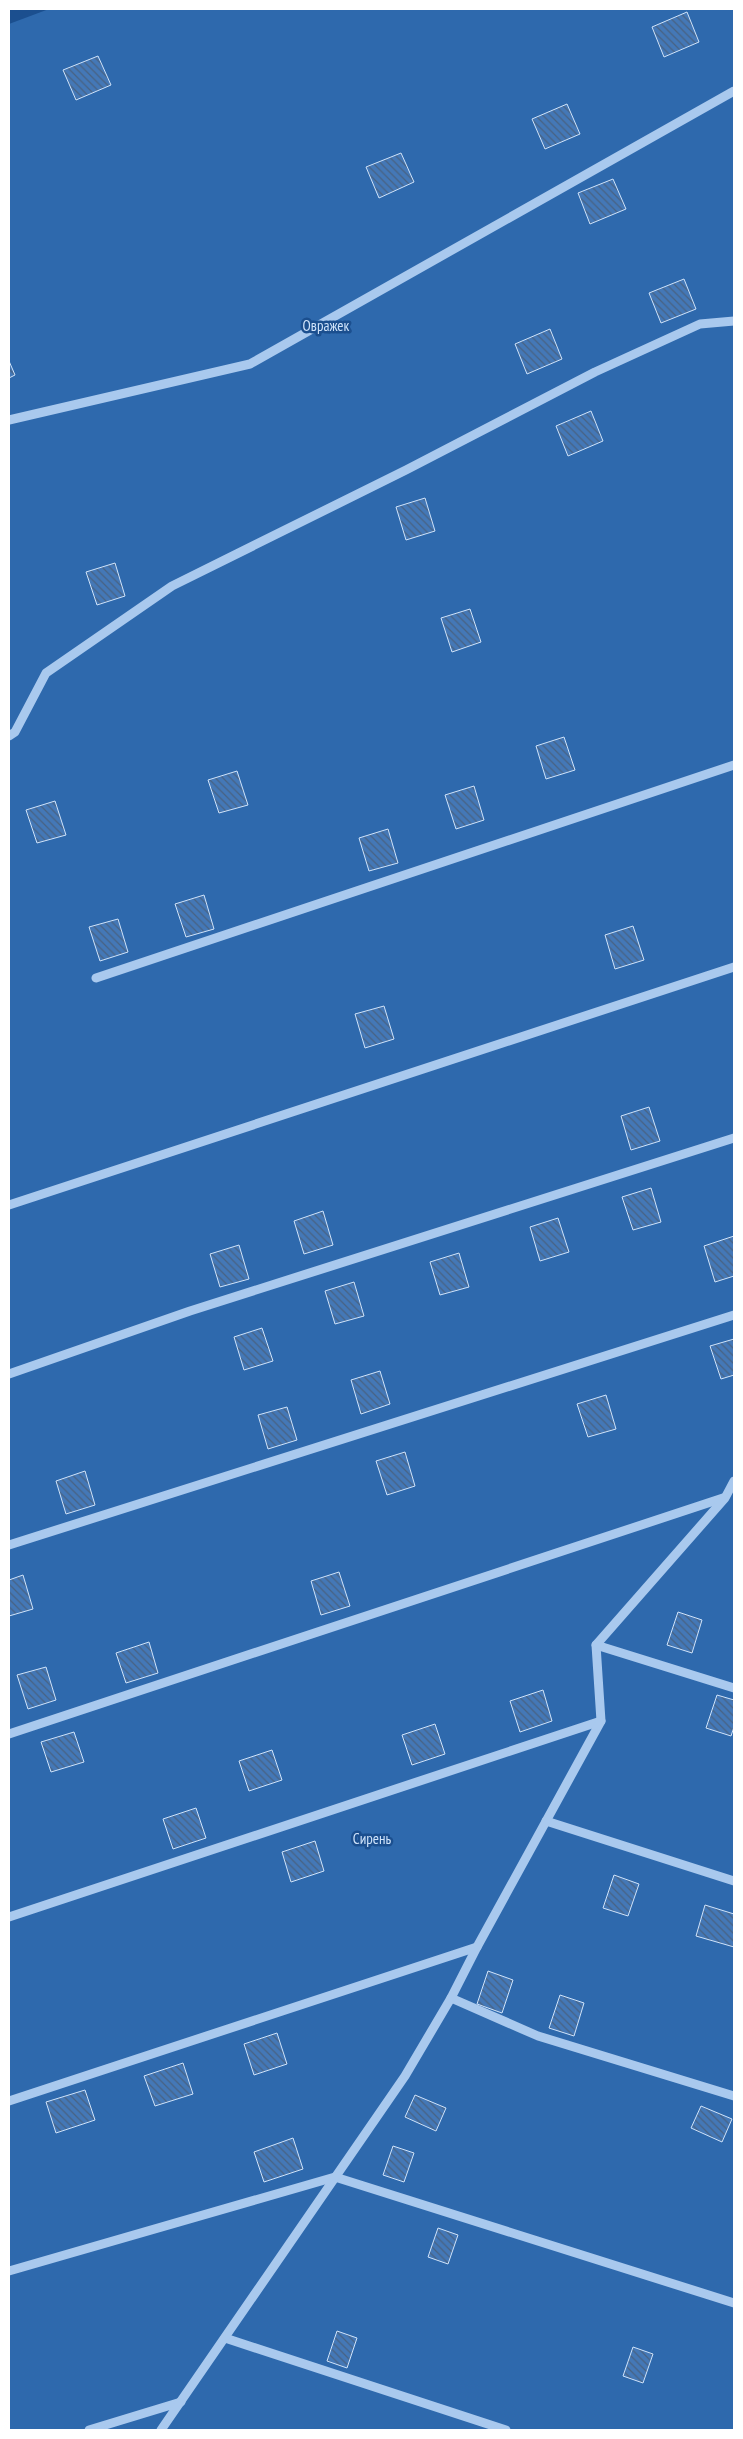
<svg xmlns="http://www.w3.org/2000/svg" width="743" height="2439" font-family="'PT Sans Narrow',sans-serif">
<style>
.garden{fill:#2e69ad}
.building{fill:url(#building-back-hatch);stroke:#cfe3fa}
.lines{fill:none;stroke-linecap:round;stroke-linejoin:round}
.minor{stroke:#a9c9ee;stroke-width:9}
.labels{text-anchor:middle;stroke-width:5;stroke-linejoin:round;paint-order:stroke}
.park-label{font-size:15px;fill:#cfe3fa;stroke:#1b4f8f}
</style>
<defs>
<pattern id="building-back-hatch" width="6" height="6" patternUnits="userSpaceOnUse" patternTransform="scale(1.25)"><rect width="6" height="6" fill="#4478b7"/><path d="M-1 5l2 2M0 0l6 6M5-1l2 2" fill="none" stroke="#486282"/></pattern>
</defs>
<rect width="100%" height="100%" fill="#1b4f8f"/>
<polygon class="garden" points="49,9 734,9 734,2430 9,2430 9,24"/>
<g class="building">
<polygon points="687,12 699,42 664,57 652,27"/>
<polygon points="98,56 111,85 76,100 63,70"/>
<polygon points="567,104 580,134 545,149 532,119"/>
<polygon points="401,153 414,182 379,198 366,167"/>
<polygon points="613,179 626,209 590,224 578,193"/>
<polygon points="684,279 696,309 661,323 649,293"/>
<polygon points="550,329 562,359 527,374 515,344"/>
<polygon points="9,361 15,375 9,378"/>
<polygon points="591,411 603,441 568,456 556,426"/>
<polygon points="425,498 435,531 406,540 396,507"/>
<polygon points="115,563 125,596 97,605 86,572"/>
<polygon points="470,609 481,642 452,652 441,618"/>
<polygon points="564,737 575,770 546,779 536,746"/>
<polygon points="237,771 248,805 219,813 208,780"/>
<polygon points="474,786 484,820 456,829 445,795"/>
<polygon points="55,801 66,835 37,843 26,810"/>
<polygon points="388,829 398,863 369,871 359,838"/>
<polygon points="204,895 214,929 186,937 175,904"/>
<polygon points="118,919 128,952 100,961 89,927"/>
<polygon points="633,926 644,960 615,969 605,935"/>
<polygon points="384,1006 394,1039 365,1048 355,1014"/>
<polygon points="649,1107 660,1141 631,1150 621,1116"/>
<polygon points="651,1188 661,1222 633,1230 622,1197"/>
<polygon points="323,1211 333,1245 304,1254 294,1221"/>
<polygon points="558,1218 569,1252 540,1261 530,1227"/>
<polygon points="734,1236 734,1276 715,1282 704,1246"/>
<polygon points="239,1245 249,1279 220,1287 210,1254"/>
<polygon points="459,1253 469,1287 440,1295 430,1262"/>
<polygon points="354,1282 364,1316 335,1324 325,1291"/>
<polygon points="262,1328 273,1361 244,1370 234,1337"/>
<polygon points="734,1339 734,1375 721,1379 710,1346"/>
<polygon points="380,1371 390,1404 361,1414 351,1380"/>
<polygon points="606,1395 616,1429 588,1437 577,1404"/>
<polygon points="287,1407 297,1440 268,1449 258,1415"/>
<polygon points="405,1452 415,1486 387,1495 376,1461"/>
<polygon points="85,1471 95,1505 66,1514 56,1481"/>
<polygon points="339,1572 350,1606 321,1615 311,1581"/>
<polygon points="23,1575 33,1609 9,1616 9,1580"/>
<polygon points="678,1612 702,1620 692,1653 667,1645"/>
<polygon points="149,1642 158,1673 126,1683 116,1653"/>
<polygon points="46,1667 56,1700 28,1709 17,1675"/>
<polygon points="543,1690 552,1721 520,1732 510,1701"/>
<polygon points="717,1695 734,1700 734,1727 731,1736 706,1728"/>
<polygon points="435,1724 445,1754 412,1765 402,1735"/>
<polygon points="74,1732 84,1762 51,1772 41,1742"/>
<polygon points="272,1750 282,1780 249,1791 239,1761"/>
<polygon points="196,1808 206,1838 173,1849 163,1819"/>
<polygon points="315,1841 324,1871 291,1882 282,1852"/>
<polygon points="614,1875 639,1884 628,1916 603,1908"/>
<polygon points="705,1905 734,1914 734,1947 696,1936"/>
<polygon points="488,1971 513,1980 502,2013 477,2004"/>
<polygon points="560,1995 584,2003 574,2036 549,2028"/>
<polygon points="277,2033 287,2064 254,2075 244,2044"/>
<polygon points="183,2063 193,2094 155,2106 144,2076"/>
<polygon points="85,2090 95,2120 56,2133 46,2102"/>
<polygon points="415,2095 446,2108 436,2131 405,2117"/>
<polygon points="701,2106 732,2119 722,2142 691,2128"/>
<polygon points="293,2138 303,2169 264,2182 254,2152"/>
<polygon points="393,2146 414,2153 404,2182 383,2175"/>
<polygon points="438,2228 458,2235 448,2264 428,2257"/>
<polygon points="337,2331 357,2338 347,2368 327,2361"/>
<polygon points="633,2347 653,2354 643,2383 623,2376"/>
</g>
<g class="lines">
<g class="minor">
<polyline points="9,420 250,364 734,91"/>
<polyline points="9,736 15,732 46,673 172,586 406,470 595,372 700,324 734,321"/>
<polyline points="96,978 734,765"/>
<polyline points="9,1205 734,967"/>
<polyline points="9,1374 190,1311 734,1138"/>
<polyline points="9,1545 734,1315"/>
<polyline points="596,1645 734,1688"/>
<polyline points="9,1734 723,1498"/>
<polyline points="546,1821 734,1881"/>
<polyline points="9,1917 601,1721"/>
<polyline points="451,1998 538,2036 734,2096"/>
<polyline points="9,2101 477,1947"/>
<polyline points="9,2271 335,2177 734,2303"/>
<polyline points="225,2338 506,2430"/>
<polyline points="89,2430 181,2402"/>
<polyline points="161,2430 405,2076 451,1998 477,1947 601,1721 596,1645 725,1498 734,1481"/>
</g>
</g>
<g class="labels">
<g class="park-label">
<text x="326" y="331">Овражек</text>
<text x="372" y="1844">Сирень</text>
</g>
</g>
<rect width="743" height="2439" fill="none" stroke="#ffffff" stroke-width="20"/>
</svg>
